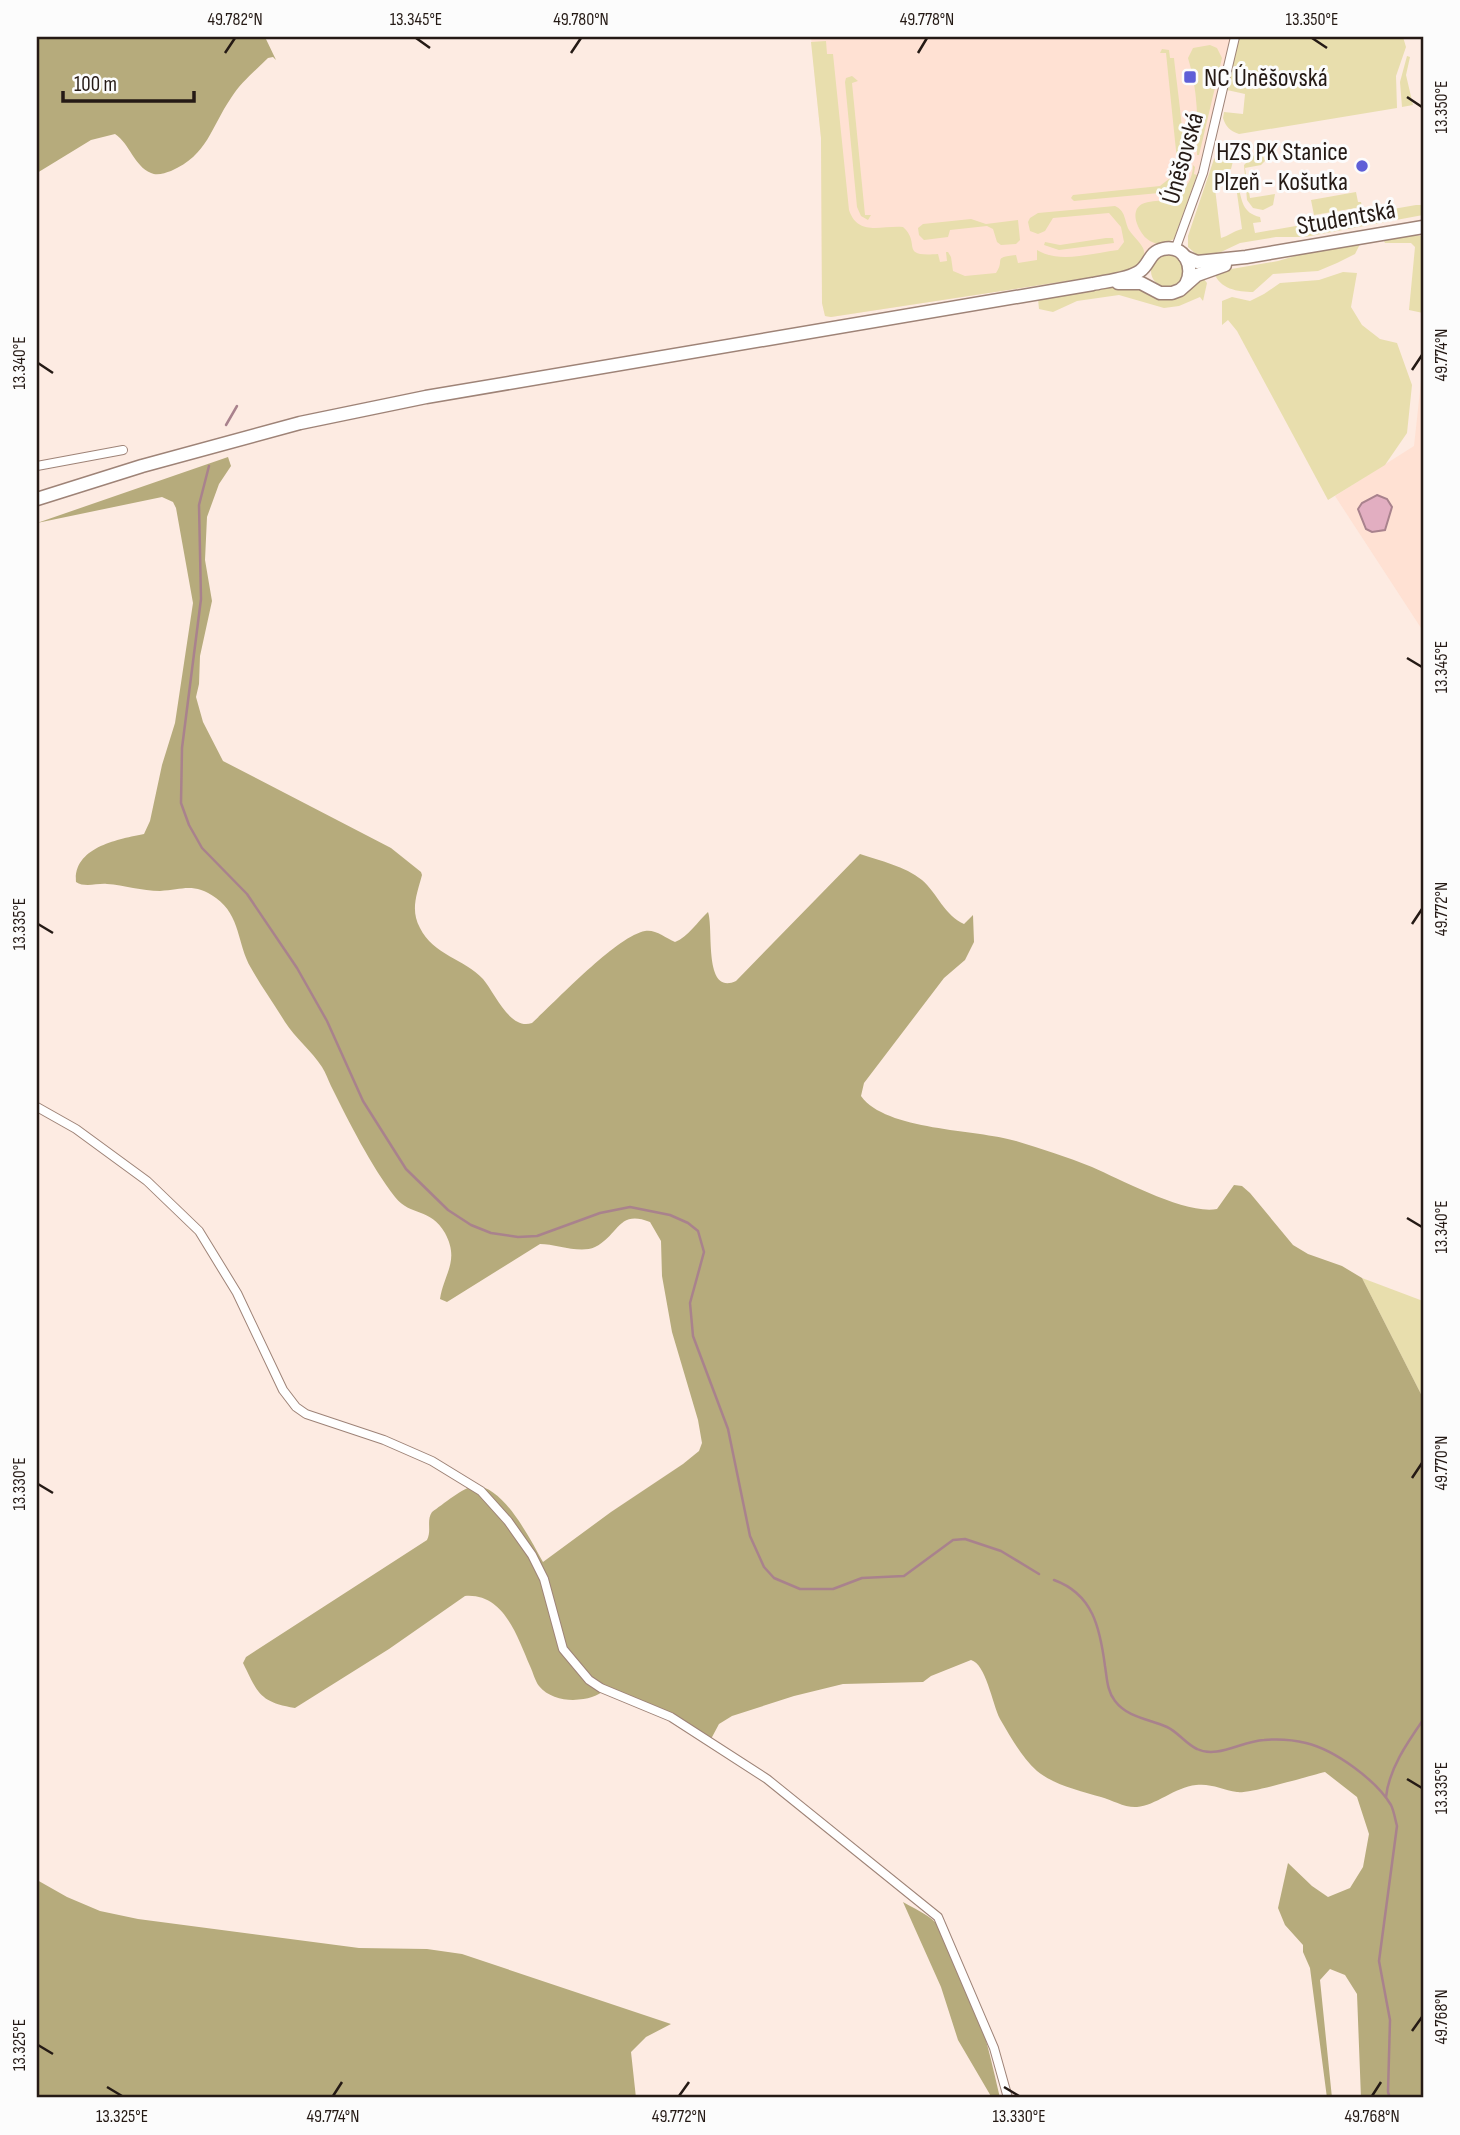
<svg xmlns="http://www.w3.org/2000/svg" width="1460" height="2135" font-family="'Sofia Sans Condensed',sans-serif">
<style>
.built{fill:#ffe1d3}
.green{fill:#e8dead}
.forest{fill:#b6ab7c}
.water{fill:#e2aec1;stroke:#a9828d;stroke-width:2}
.lines{fill:none;stroke-linecap:round;stroke-linejoin:round}
.stream{stroke:#a9828d;stroke-width:2.5}
.minor-casing{stroke:#9e8377;stroke-width:10}
.primary-casing{stroke:#9e8377;stroke-width:15}
.minor{stroke:#fff;stroke-width:8}
.primary{stroke:#fff;stroke-width:12}
.ticks{fill:none;stroke:#251a15;stroke-width:2.5}
.poi-dot{fill:#5f5fd7;stroke:#fcfcfc;stroke-width:2.5}
.labels{text-anchor:middle;stroke-width:6;stroke-linejoin:round;paint-order:stroke}
.poi-label{font-size:26px;fill:#251a15;stroke:#fcfcfc;text-anchor:start}
.street-label{font-size:26px;fill:#251a15;stroke:#fcfcfc}
.neatline{fill:none;stroke:#251a15;stroke-width:2.5}
.ticks-label{font-size:18px;text-anchor:middle;fill:#251a15}
</style>
<rect width="100%" height="100%" fill="#fdebe2"/>
<g class="built">
<polygon points="811,37 1231,37 1197,175 1174,239 1152,248 1141,262 1112,274 831,317 825,316 822,303 821,138"/>
<polygon points="1423,363 1423,631 1335,496 1414,446"/>
</g>
<g class="green">
<path d="M1239,37H1403L1406,47L1396,76L1397,108L1239,134C1230,131 1226,127 1223,118L1224,112L1243,114L1245,94L1227,90Z"/>
<path d="M826,41L827,54H833L849,210C858,237 882,225 903,227C922,244 898,257 938,254L940,262L947,261L946,252H948L951,257L953,271L965,276L996,273C1006,259 991,258 1016,255L1018,263L1037,260V250C1059,264 1093,253 1118,250L1124,242L1121,227L1109,213L1053,218L1045,231L1038,234L1030,231L1028,222L1030,218L1038,213L1115,206C1126,211 1124,220 1129,230C1133,236 1140,242 1143,248C1151,267 1124,272 1112,274L831,317L825,316L822,303L821,138L811,42Z"/>
<path d="M1210,45L1217,48L1222,58L1199,155H1197C1198,122 1198,90 1188,58L1193,48Z"/>
<path d="M1162,49L1169,50L1170,58H1174C1176,80 1188,156 1182,172C1178,183 1170,189 1159,193L1074,201L1071,198L1073,195L1160,186L1170,178L1172,171L1178,170L1166,53H1160Z"/>
<polygon points="1407,56 1410,57 1406,75 1413,105 1402,107 1400,82"/>
<polygon points="852,76 858,81 852,83 865,215 871,215 868,220 861,216 857,207 845,82 846,78"/>
<path d="M1230,148L1236,149L1231,169L1213,172L1221,238C1229,236 1233,231 1242,229L1236,186L1238,185C1242,200 1242,213 1260,217L1261,222L1253,223L1255,233L1416,205H1423V215L1305,237H1276L1240,243L1221,252L1203,256L1196,254L1188,247V236L1214,159L1221,152L1229,151Z"/>
<polygon points="1255,154 1263,156 1265,161 1261,165 1245,168 1250,198 1275,194 1273,205 1263,210 1253,208 1247,200 1244,165"/>
<path d="M1193,165L1195,167L1194,174L1197,175L1174,239L1161,245C1155,243 1150,242 1146,238C1138,230 1129,211 1142,204C1149,201 1157,201 1164,200C1182,196 1193,182 1193,165Z"/>
<polygon points="1356,192 1358,202 1361,202 1362,207 1314,215 1311,200"/>
<polygon points="971,219 986,224 1018,220 1020,240 1016,244 1001,245 997,242 993,229 987,226 950,230 948,237 924,240 919,235 918,228 923,224"/>
<polygon points="1412,235 1423,236 1423,313 1409,310 1415,247 1411,243 1385,243 1383,239"/>
<polygon points="1106,238 1113,238 1114,243 1059,250 1044,245 1045,242 1060,245"/>
<path d="M1361,242L1355,254L1337,263L1318,271L1273,274L1253,292C1238,292 1219,289 1214,272L1278,261L1312,251Z"/>
<circle cx="1167" cy="271" r="16"/>
<polygon points="1343,272 1357,273 1351,307 1362,325 1380,339 1397,343 1412,385 1407,433 1385,465 1328,500 1237,331 1228,320 1222,325 1222,301 1232,297 1250,301 1264,294 1280,283 1319,280"/>
<polygon points="1203,278 1207,283 1203,301 1200,297 1179,306 1164,308 1119,295 1077,301 1053,312 1039,309 1038,299 1115,286 1139,286 1152,294"/>
<polygon points="1362,1278 1423,1301 1423,1398"/>
</g>
<g class="forest">
<path d="M37,37H265L276,60L273,57L268,58C255,71 241,82 231,98C211,127 208,155 171,171C165,173 157,176 151,173C134,166 130,144 115,134L91,140L37,173Z"/>
<path d="M228,457L231,466L219,484L207,517L205,560L212,601L200,656L199,684L196,697L203,722L223,761L391,848L421,872L422,875C417,894 410,910 420,928C433,955 465,959 483,979C495,993 510,1031 532,1023C555,1002 617,936 645,931C655,929 666,938 675,942C688,937 698,921 708,912C714,929 703,996 736,981L860,854C880,861 905,866 922,880C937,893 945,916 964,924L973,915L974,942L965,960L944,978L864,1083L861,1096C886,1131 976,1129 1016,1141C1042,1149 1067,1157 1092,1167C1122,1180 1186,1215 1217,1209L1234,1185L1242,1186L1250,1193L1293,1245L1308,1254L1342,1266L1362,1278L1423,1398V2098H1361L1357,1994L1345,1975L1330,1969L1320,1980L1332,2098H1327L1310,1968L1303,1952V1945L1285,1925L1278,1908L1288,1863L1312,1886L1328,1897L1350,1888L1363,1867L1369,1834L1357,1797L1325,1772C1309,1776 1249,1794 1237,1792C1223,1790 1211,1783 1196,1785C1175,1787 1155,1806 1137,1807C1125,1808 1112,1800 1101,1797C1080,1791 1054,1785 1037,1771C1022,1758 1010,1736 1000,1719C992,1703 986,1664 971,1660L931,1676L923,1682L843,1684L794,1696L732,1716L719,1724L711,1739L658,1707L608,1688C596,1697 589,1699 573,1700C561,1700 547,1696 539,1686C535,1681 533,1672 530,1666C517,1636 504,1593 465,1596L389,1649L295,1708C259,1702 258,1693 243,1663L246,1657L427,1540C432,1530 426,1521 432,1512C442,1505 464,1487 474,1486C503,1484 531,1541 543,1562L611,1512L683,1464L699,1451L702,1443L698,1420L672,1332L662,1276L661,1241L650,1222C618,1209 619,1235 595,1247C580,1254 556,1244 540,1244L447,1302L440,1299C444,1273 460,1261 445,1233C430,1207 411,1217 395,1197C371,1166 349,1122 331,1086C328,1080 326,1073 322,1067C312,1051 295,1038 285,1022C274,1004 261,986 251,968C237,944 241,916 216,898C193,882 183,890 160,891C142,891 124,885 107,884C97,883 85,888 76,882C73,847 119,839 144,834L150,821L162,765L175,723L193,603L176,508L173,502L162,497L37,523Z"/>
<polygon points="37,1880 67,1897 100,1911 138,1919 359,1948 427,1949 462,1954 671,2024 646,2037 631,2052 636,2098 37,2098"/>
<path d="M903,1902C913,1908 927,1914 935,1922C968,1957 989,2050 1000,2098H992L958,2040L941,1987Z"/>
</g>
<polygon class="water" points="1377,495 1387,499 1392,507 1385,530 1372,532 1366,529 1358,509 1362,503"/>
<g class="lines">
<g class="stream">
<polyline points="226,425 237,406"/>
<polyline points="209,466 199,505 201,599 182,748 181,803 189,825 202,848 247,894 297,968 327,1021 363,1101 406,1169 448,1210 471,1225 491,1233 518,1237 537,1236 600,1213 630,1207 670,1215 688,1223 698,1231 704,1252 690,1303 693,1336 728,1429 750,1536 764,1567 774,1578 800,1589 833,1589 862,1578 904,1576 953,1540 965,1539 1001,1551 1039,1574"/>
<path d="M1054,1580C1093,1594 1100,1628 1105,1666C1107,1678 1107,1691 1115,1701C1128,1718 1149,1719 1167,1727C1178,1732 1186,1744 1197,1749C1217,1759 1242,1741 1264,1740C1276,1739 1294,1740 1306,1743C1335,1750 1376,1780 1391,1805C1394,1811 1395,1819 1397,1826L1379,1961L1390,2020L1388,2092L1390,2098"/>
<path d="M1386,1797C1389,1769 1407,1743 1423,1720"/>
</g>
<defs>
<g id="minor">
<polyline points="1175,250 1203,173 1235,37"/>
<polyline points="37,466 123,450"/>
<polyline points="37,1107 76,1129 147,1181 199,1231 237,1293 283,1390 296,1407 306,1414 384,1440 432,1461 481,1491 508,1521 532,1555 544,1579 563,1649 589,1680 601,1688 671,1717 767,1779 938,1917 994,2048 1008,2098"/>
</g>
<g id="primary">
<polyline points="1185,257 1197,262 1246,257 1423,227"/>
<polyline points="1118,283 1141,283 1160,293 1172,293 1180,290 1197,275 1225,265"/>
<path d="M37,499L142,466L300,423L426,397L1093,284C1107,281 1129,279 1140,271C1150,264 1149,252 1163,249C1185,244 1195,268 1186,284"/>
</g>
</defs>
<use href="#minor" class="minor-casing"/>
<use href="#primary" class="primary-casing"/>
<use href="#minor" class="minor"/>
<use href="#primary" class="primary"/>
</g>
<path class="ticks" d="M416,38L430,48M1312,38L1327,48M225,53L235,38M571,53L581,38M918,53L927,38M1407,97L1422,107M38,363L53,373M1412,370L1422,355M1407,658L1422,667M38,924L53,933M1412,924L1422,909M1407,1218L1422,1227M1412,1478L1422,1463M38,1484L53,1493M1407,1779L1422,1788M1412,2031L1422,2017M38,2045L53,2054M107,2087L122,2096M1004,2087L1019,2096M333,2096L342,2082M679,2096L689,2082M1372,2096L1381,2082"/>
<g class="poi-dot">
<rect x="1183" y="70" width="14" height="14" rx="3.5"/>
<circle cx="1362" cy="166" r="7"/>
</g>
<g class="labels">
<g class="poi-label">
<text x="1204" y="86">NC Úněšovská</text>
<text x="1348" y="160" text-anchor="end">HZS PK Stanice<tspan x="1348" dy="30">Plzeň - Košutka</tspan></text>
</g>
<g class="street-label">
<text transform="translate(1182 158) rotate(-74)" y="9">Úněšovská</text>
<text transform="translate(1346 217) rotate(-10)" y="9">Studentská</text>
</g>
</g>
<rect width="1460" height="2135" fill="none" stroke="#fcfcfc" stroke-width="77"/>
<path d="M63 91v10h131v-10" fill="none" stroke="#251a15" stroke-width="3.5"/>
<text x="74" y="91" font-size="21" fill="#251a15" stroke="#fcfcfc" stroke-width="5" paint-order="stroke">100 m</text>
<rect x="38" y="38" width="1384" height="2058" class="neatline"/>
<g class="ticks-label">
<text x="235" y="25">49.782°N</text>
<text x="416" y="25">13.345°E</text>
<text x="581" y="25">49.780°N</text>
<text x="927" y="25">49.778°N</text>
<text x="1312" y="25">13.350°E</text>
<text transform="translate(1441 107) rotate(-90)" y="6">13.350°E</text>
<text transform="translate(1441 355) rotate(-90)" y="6">49.774°N</text>
<text transform="translate(19 363) rotate(-90)" y="6">13.340°E</text>
<text transform="translate(1441 667) rotate(-90)" y="6">13.345°E</text>
<text transform="translate(1441 909) rotate(-90)" y="6">49.772°N</text>
<text transform="translate(19 924) rotate(-90)" y="6">13.335°E</text>
<text transform="translate(1441 1227) rotate(-90)" y="6">13.340°E</text>
<text transform="translate(1441 1463) rotate(-90)" y="6">49.770°N</text>
<text transform="translate(19 1484) rotate(-90)" y="6">13.330°E</text>
<text transform="translate(1441 1788) rotate(-90)" y="6">13.335°E</text>
<text transform="translate(1441 2017) rotate(-90)" y="6">49.768°N</text>
<text transform="translate(19 2045) rotate(-90)" y="6">13.325°E</text>
<text x="122" y="2122">13.325°E</text>
<text x="333" y="2122">49.774°N</text>
<text x="679" y="2122">49.772°N</text>
<text x="1019" y="2122">13.330°E</text>
<text x="1372" y="2122">49.768°N</text>
</g>
</svg>
